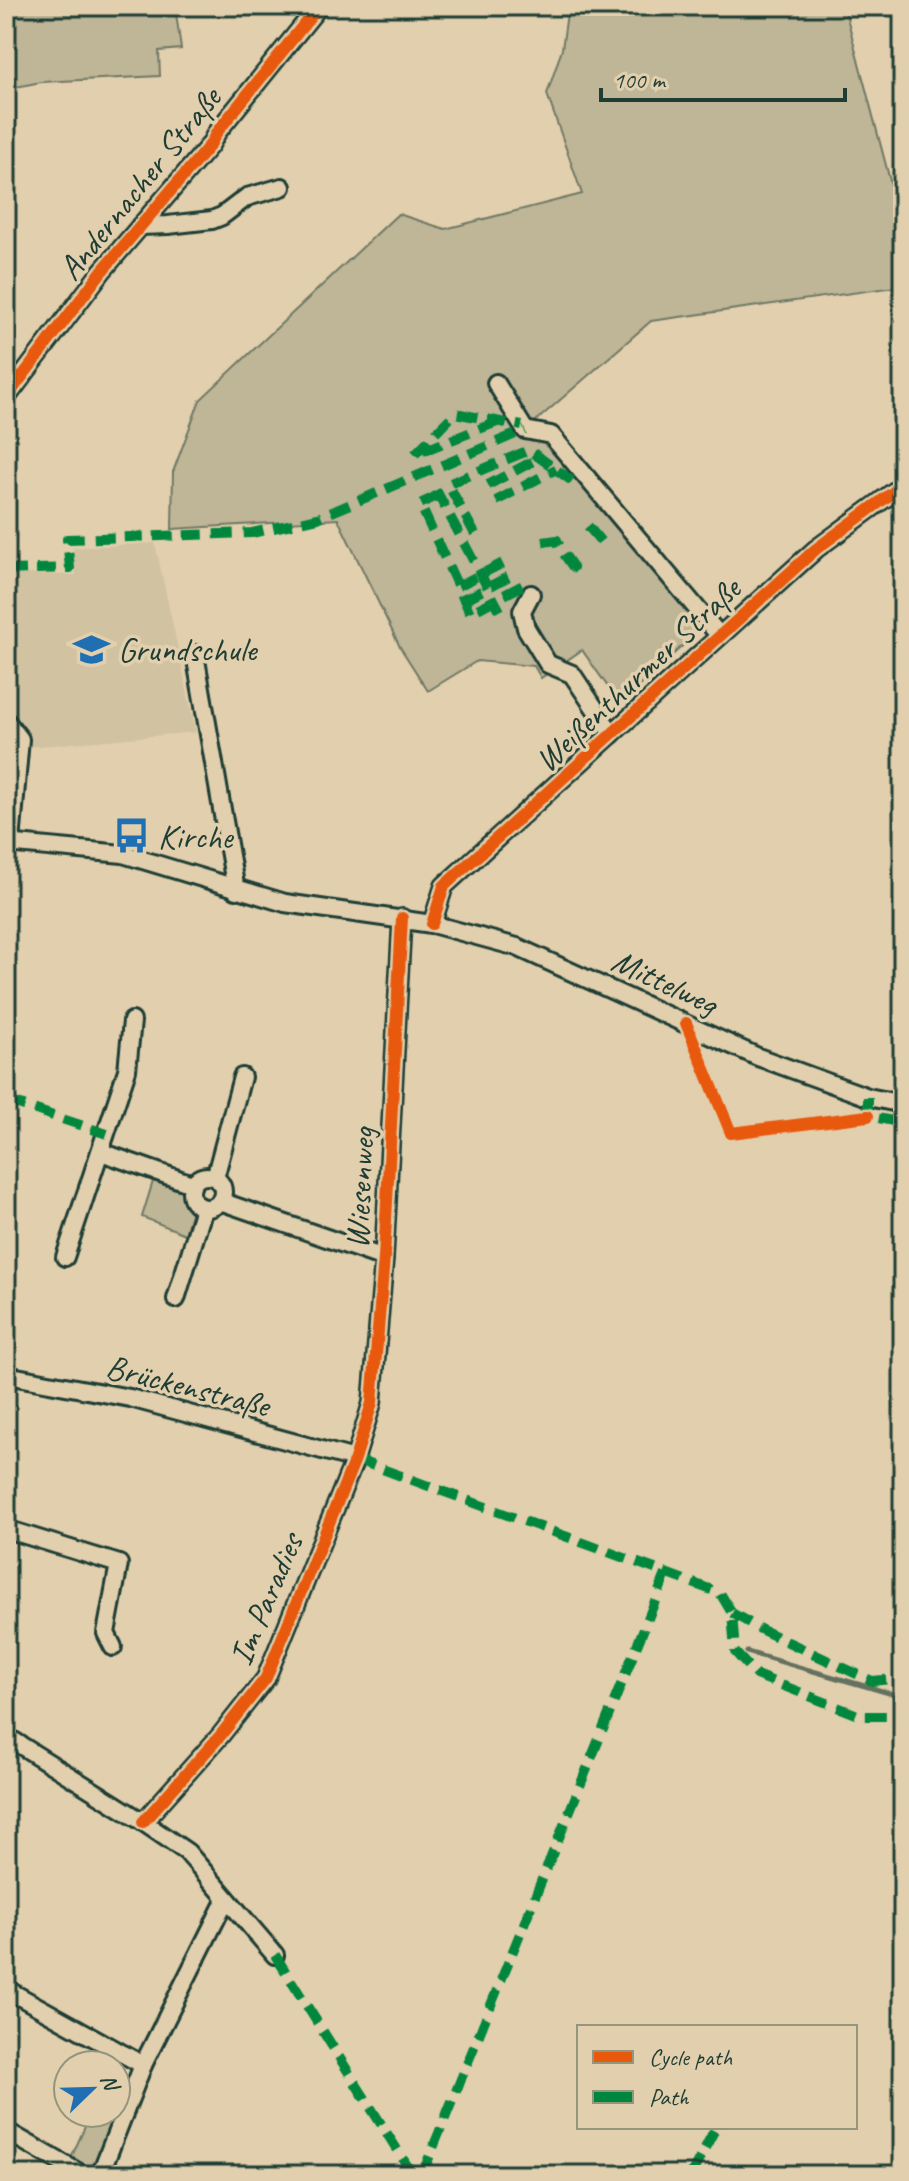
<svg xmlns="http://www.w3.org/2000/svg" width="909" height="2181" font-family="Caveat,sans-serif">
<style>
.built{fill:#d1c2a2}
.green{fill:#bfb597;stroke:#6f7966;stroke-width:2}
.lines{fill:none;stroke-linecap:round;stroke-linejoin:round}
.stream{stroke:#65715f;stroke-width:5}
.minor-casing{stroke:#1f3d34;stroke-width:22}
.minor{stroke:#e2cfad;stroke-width:16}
.quiet{stroke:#00873e;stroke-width:10;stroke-dasharray:20 10;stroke-linecap:butt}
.cycleway-casing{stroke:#e2cfad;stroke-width:17}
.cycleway{stroke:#e8590c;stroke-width:12}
.labels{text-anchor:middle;stroke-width:7;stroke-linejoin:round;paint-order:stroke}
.street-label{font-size:34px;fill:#1f3d34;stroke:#e2cfad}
.poi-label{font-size:34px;fill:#1f3d34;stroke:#e2cfad;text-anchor:start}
</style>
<rect width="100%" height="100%" fill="#e2cfad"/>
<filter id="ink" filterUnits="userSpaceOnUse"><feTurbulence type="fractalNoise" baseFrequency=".0125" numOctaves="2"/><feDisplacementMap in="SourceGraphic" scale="16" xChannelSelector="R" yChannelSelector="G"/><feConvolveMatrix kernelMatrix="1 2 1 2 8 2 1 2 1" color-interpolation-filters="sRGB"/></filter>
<g filter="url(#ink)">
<polygon class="built" points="155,543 196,732 29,747 28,733 6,707 6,592 12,574 76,575 73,548"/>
<g class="green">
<polygon points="32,6 175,6 181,49 159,51 160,76 41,82 6,89 6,10"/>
<polygon points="568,6 844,6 903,230 903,286 651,321 529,427 707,623 620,704 582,650 541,678 534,666 477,661 428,691 400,647 338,519 172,529 173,472 200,400 398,214 445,229 582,194 547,94 562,49"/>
<polygon points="154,1178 180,1186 192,1210 185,1234 142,1217"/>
<polygon points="116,2086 127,2091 96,2173 71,2158 91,2113 116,2113"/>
</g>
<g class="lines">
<polyline class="stream" points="747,1652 903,1697"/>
<defs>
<g id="minor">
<polyline points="140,226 168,225 212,220 222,216 247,197 282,187"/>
<polyline points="496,383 525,430 551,435 719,635"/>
<polyline points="6,398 102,271 210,145 217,132 319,6"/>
<polyline points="531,594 522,611 526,628 548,664 572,674 612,734"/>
<polyline points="195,654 236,890"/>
<polyline points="6,721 20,739 11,842"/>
<polyline points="6,843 123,854 285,903 432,924 517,947 758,1057 868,1097 903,1104"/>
<polyline points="432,924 444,886 816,549 903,485"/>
<polyline points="101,1152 192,1184"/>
<circle cx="207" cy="1192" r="16"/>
<polyline points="215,1178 242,1077"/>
<polyline points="220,1201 384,1258"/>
<polyline points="65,1257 127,1070 132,1021"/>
<polyline points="176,1299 204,1208"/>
<polyline points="6,1375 130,1398 355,1459"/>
<polyline points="6,1529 119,1564 106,1633 113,1647"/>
<polyline points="6,1736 143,1822 187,1852 275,1955"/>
<polyline points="143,1822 220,1736 266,1678 355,1459 372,1403 384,1258 402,918"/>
<polyline points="6,1989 143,2065 226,1899"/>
<polyline points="6,2131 83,2175"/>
<polyline points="100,2175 143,2065"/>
</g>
</defs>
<use href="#minor" class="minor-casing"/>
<use href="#minor" class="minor"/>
<g class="quiet">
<polyline points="423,451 497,422"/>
<polyline points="415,454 455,413 522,426"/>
<polyline points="488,485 539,458"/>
<polyline points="436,490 500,611"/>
<polyline points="439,495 420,504 470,613 525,584"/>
<polyline points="496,501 556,469"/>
<polyline points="588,526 607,549"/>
<polyline points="475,534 448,484 529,450 572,481"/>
<polyline points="543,542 557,540 561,550 573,567 569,571"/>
<polyline points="6,570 70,568 67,539 252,533 318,518 525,430"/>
<polyline points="458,586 509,560"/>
<polyline points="464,600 517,572"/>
<polyline points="868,1097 868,1116 903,1123"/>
<polyline points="6,1100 107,1134"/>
<polyline points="355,1459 720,1593 732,1613 735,1652 756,1675 860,1716 903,1716"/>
<polyline points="732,1613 762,1630 872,1681 903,1678"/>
<polyline points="275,1955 413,2175"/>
<polyline points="422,2175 666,1574"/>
<polyline points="691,2175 716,2127"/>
</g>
<defs>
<g id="cycleway">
<polyline points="6,398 102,271 210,145 217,132 319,6"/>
<polyline points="432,924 444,886 816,549 903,485"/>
<polyline points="686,1023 731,1133 868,1116"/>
<polyline points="143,1822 220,1736 266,1678 355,1459 372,1403 384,1258 402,918"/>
</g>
</defs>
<use href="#cycleway" class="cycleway-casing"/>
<use href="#cycleway" class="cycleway"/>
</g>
</g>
<defs>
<symbol id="school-bare" viewBox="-9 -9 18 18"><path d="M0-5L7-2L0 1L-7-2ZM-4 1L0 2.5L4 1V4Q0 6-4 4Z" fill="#1f6fb2" stroke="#e2cfad" stroke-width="2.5" paint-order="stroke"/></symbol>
<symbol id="bus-bare" viewBox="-9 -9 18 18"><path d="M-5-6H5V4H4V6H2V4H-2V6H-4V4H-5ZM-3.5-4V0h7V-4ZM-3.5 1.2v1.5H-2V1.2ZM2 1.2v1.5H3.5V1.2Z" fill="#1f6fb2" stroke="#e2cfad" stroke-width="2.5" paint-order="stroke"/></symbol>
</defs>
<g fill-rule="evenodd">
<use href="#school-bare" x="66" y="624" width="51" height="51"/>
<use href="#bus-bare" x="106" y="810" width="51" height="51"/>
</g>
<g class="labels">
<g class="street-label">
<text transform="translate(139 183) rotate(-51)" y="12">Andernacher Straße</text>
<text transform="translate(637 674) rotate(-43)" y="12">Weißenthurmer Straße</text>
<text transform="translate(665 981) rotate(25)" y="12">Mittelweg</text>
<text transform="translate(359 1188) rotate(-87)" y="12">Wiesenweg</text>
<text transform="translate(188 1385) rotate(14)" y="12">Brückenstraße</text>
<text transform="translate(265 1599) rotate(-67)" y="12">Im Paradies</text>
</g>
<g class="poi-label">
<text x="118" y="661">Grundschule</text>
<text x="158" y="848">Kirche</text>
</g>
</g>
<rect width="909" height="2181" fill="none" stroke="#e2cfad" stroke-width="32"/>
<rect x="16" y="16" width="877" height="2149" fill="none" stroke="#1f3d34" stroke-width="3" filter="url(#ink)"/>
<rect x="577" y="2025" width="280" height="104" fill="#e2cfad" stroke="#94957d" stroke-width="2"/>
<rect x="593" y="2051" width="40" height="12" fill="#e8590c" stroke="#94957d" stroke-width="2"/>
<text x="649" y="2065" font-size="24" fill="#1f3d34">Cycle path</text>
<rect x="593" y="2091" width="40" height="12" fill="#00873e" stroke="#94957d" stroke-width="2"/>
<text x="649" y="2105" font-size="24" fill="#1f3d34">Path</text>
<g transform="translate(92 2089) rotate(67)"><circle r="38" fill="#e2cfad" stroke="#94957d" stroke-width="2"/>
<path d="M0-6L14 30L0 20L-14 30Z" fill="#1f6fb2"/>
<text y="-12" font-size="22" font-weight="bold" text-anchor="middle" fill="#1f3d34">N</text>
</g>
<path d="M601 88v12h244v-12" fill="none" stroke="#1f3d34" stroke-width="4"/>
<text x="613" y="88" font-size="24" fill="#1f3d34" stroke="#e2cfad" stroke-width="6" paint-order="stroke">100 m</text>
</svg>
